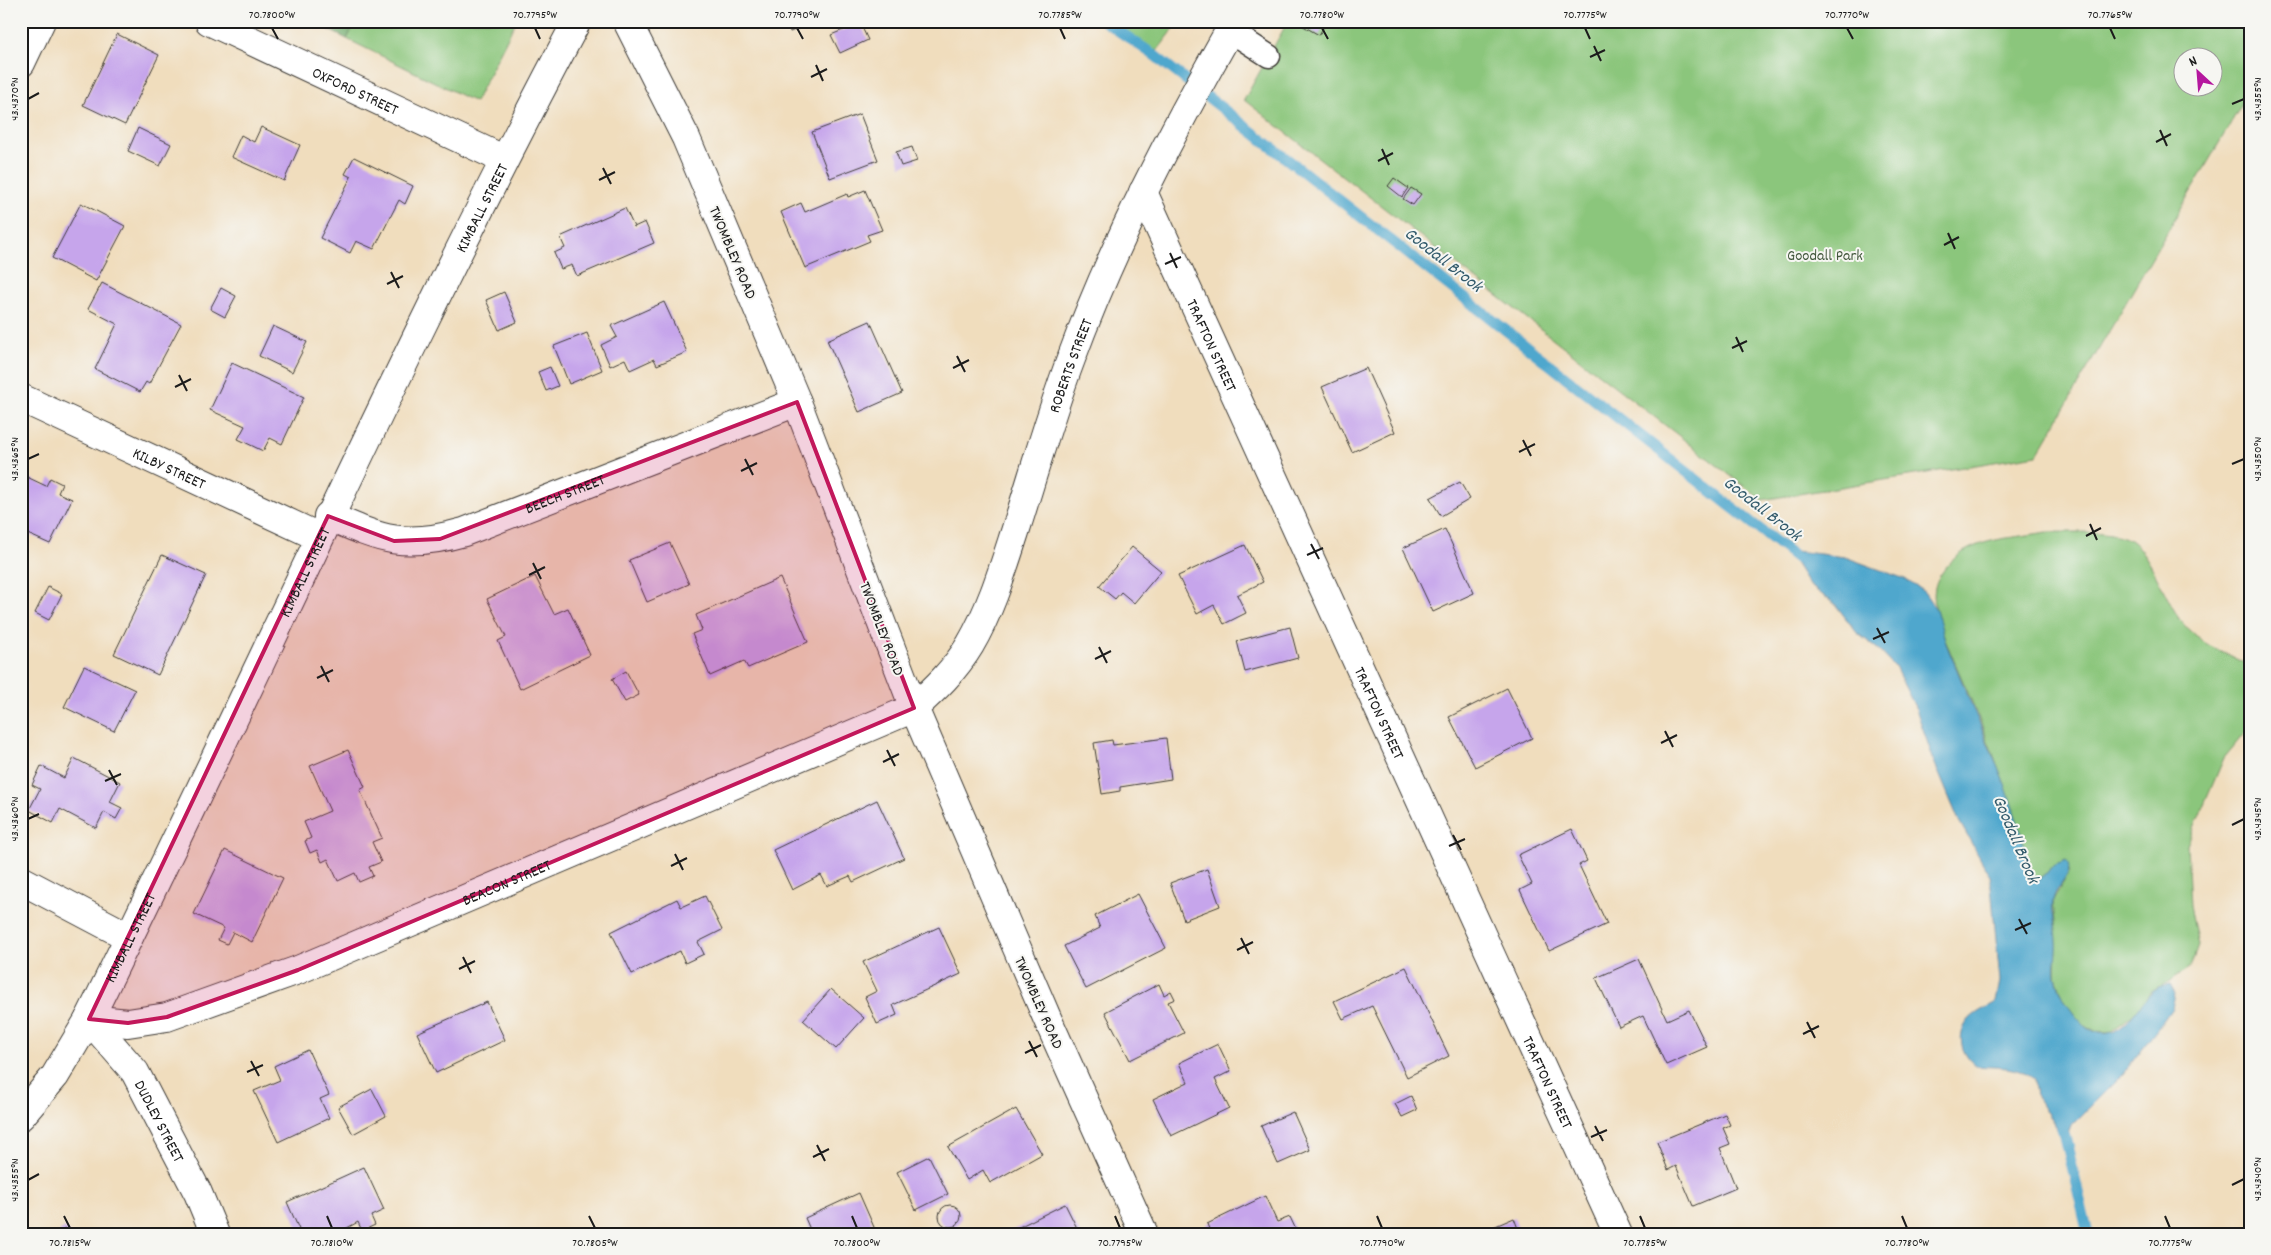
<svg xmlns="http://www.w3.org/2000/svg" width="2271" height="1255" font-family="Dekko,sans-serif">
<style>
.green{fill:#8bc67b;stroke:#54714c;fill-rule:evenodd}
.forest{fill:#70ab6b;stroke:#466444}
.water{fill:#50a7cd;stroke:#366274}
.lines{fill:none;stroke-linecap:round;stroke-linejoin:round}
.stream{stroke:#50a7cd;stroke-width:11}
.building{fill:#c6a5eb}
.lane-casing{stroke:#3c3934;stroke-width:25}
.street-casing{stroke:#3c3934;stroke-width:30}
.secondary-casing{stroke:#3c3934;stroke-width:30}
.lane{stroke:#fff;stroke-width:22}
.street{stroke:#fff;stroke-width:28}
.secondary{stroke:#fff;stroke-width:28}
.marked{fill:#c2185b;fill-opacity:0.2;stroke:#c2185b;stroke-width:4;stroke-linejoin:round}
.ticks{fill:none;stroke:#1c1c1c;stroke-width:2}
.labels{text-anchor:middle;stroke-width:4;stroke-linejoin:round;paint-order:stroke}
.street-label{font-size:16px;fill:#1c1c1c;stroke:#f6f6f2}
.park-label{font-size:16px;fill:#43583d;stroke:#f6f6f2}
.water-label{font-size:18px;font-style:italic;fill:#335b6c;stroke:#f6f6f2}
.neatline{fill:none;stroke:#1c1c1c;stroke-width:2}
.ticks-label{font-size:12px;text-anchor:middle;fill:#1c1c1c}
</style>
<rect width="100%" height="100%" fill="#f6f6f2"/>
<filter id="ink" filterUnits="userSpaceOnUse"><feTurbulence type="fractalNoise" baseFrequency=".02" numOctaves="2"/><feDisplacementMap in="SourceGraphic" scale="10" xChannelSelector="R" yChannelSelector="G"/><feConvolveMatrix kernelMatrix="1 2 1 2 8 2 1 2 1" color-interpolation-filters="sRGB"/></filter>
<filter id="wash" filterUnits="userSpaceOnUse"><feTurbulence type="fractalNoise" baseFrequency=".0096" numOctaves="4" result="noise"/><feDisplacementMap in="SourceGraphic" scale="20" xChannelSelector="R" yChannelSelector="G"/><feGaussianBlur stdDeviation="1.12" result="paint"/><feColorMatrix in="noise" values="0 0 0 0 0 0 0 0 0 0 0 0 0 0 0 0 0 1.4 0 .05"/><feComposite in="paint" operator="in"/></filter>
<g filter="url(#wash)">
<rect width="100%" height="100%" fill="#f0ddbd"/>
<g class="green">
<polygon points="356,21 516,21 475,102 347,39"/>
<polygon points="1104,21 1180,21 1154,55"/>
<path d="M1288,21H2250V90L2037,455L1762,500L1244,100ZM2184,58H2214V88H2184Z"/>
<path d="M2046,532C2067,533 2112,529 2130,540C2152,553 2167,609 2188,629C2207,649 2228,652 2250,666V727L2224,758L2187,845L2190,906L2198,946L2190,968L2150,993L2139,1010L2109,1033L2097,1032L2081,1023L2064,1001L2056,976L2057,943L2053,900L2070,871L2053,865L2045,875L2039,879L2033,876C2020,842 2014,806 2000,772C1988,740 1975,708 1961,677C1952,655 1941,634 1936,610C1933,597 1933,585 1941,574C1966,536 2007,540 2046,532Z"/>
</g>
<polygon class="forest" points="311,21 356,21 347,39"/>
<path class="water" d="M1787,550L1845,557L1905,579L1924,592L1936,609L1947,646L2005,784L2021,832L2026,857L2033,876L2039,879L2045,875L2053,865L2066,860C2076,874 2056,885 2053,900C2051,913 2057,929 2057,942C2058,953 2054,965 2056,976C2059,996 2084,1039 2109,1033C2136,1026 2142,987 2170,985L2175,994L2172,1008L2158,1028L2122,1075L2072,1125L2066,1141L2036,1097L2034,1079C2016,1065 1997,1068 1976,1066C1962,1055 1956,1038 1967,1022C1973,1013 1988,1007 1996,1002L2000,981L1990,876L1959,821L1935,764L1916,709L1895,667L1879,650L1857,633L1835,604L1809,585Z"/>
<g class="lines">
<g class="stream">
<polyline points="1104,21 1154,55 1798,559"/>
<polyline points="2063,1128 2088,1234"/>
</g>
</g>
<g id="blocks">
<g class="building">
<polygon points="787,21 818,21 790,32"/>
<polygon points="1299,21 1327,21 1319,35 1298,23"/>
<polygon points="860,23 868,40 840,53 831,35"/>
<polygon points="117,34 159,55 125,125 83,105"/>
<polygon points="860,114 878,160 830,178 812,132"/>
<polygon points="261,127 300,145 284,181 231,157 241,135 254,142"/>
<polygon points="138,128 171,144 160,166 128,151"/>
<polygon points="912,147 917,161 901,166 896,152"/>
<polygon points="354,157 413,186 405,204 399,200 374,249 356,241 350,253 320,238 351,177 345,174"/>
<polygon points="1394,178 1408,188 1402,197 1388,186"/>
<polygon points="1411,188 1421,194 1413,205 1403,199"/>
<polygon points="865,190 882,230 867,235 870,241 805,268 781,212 801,203 805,212 847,194 848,197"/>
<polygon points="81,203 125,226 96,281 52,258"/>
<polygon points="625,208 634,227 645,222 654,243 577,276 572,265 561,269 554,253 565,248 560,237"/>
<polygon points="102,283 181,324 149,384 146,382 140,392 95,369 117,324 88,309"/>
<polygon points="221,288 236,296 225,317 210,309"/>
<polygon points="504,292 517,322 499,330 486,300"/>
<polygon points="664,302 687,352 657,365 654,359 630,370 625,359 610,366 601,345 617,337 611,326"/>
<polygon points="870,321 902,393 859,412 827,340"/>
<polygon points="273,326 307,342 292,372 259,356"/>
<polygon points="587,333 602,370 569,384 554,346"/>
<polygon points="232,363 304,397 282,444 270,438 263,451 238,439 245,426 210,410"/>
<polygon points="550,367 558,386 546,391 538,372"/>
<polygon points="1366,368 1395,432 1352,452 1322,387"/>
<polygon points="27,477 46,486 50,478 62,484 58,493 72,499 50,544 21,531 21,489"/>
<polygon points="1460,482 1470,499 1441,516 1430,498"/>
<polygon points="1445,529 1474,593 1433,612 1403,548"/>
<polygon points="670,543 689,584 647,602 629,560"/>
<polygon points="1245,545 1263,582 1237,595 1246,613 1224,624 1214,605 1197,614 1178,576"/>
<polygon points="1132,547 1161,571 1134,603 1121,592 1115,599 1099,586"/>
<polygon points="162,555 206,575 158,675 114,654"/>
<polygon points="535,576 554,614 568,608 590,655 520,689 498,641 506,637 487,599"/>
<polygon points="780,578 808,642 748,668 744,661 710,676 692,634 702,630 696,615"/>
<polygon points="48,587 62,594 49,620 35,613"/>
<polygon points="1290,627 1298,658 1245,672 1237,641"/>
<polygon points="84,666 135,690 114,731 64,707"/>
<polygon points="626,671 639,695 625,702 612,679"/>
<polygon points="1507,688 1532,738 1475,767 1449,717"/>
<polygon points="1166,738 1171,779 1120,787 1120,791 1102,794 1094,743 1112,740 1113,745"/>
<polygon points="348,750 365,787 360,790 382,838 372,842 381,862 369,867 373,876 359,882 355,873 338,881 328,859 322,862 317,850 310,853 305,841 311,838 304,822 330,811 310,766"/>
<polygon points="74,758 120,782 110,802 122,808 116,819 104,812 96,828 60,809 53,823 29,810 40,789 32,785 41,766 64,778"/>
<polygon points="877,800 904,858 853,882 850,876 827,886 821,875 792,890 773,850"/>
<polygon points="1572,829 1587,861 1579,865 1607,924 1549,951 1520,890 1532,884 1518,855"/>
<polygon points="225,850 283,878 252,942 233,932 227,944 218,940 224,928 194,914"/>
<polygon points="1207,869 1220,906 1184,920 1170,883"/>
<polygon points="1138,894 1166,948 1086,989 1064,946 1100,928 1095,916"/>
<polygon points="705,896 722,930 698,942 704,954 685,963 680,951 632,974 611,932 677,899 681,907"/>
<polygon points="939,927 961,974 893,1005 897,1015 877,1024 865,997 877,991 863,962"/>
<polygon points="1639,959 1667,1020 1689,1010 1707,1047 1666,1065 1643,1016 1619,1027 1596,978"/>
<polygon points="1406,967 1449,1056 1407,1077 1372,1006 1343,1019 1334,1001"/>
<polygon points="1159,984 1164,995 1171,991 1175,999 1168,1002 1184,1033 1130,1060 1105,1012"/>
<polygon points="831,989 864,1018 836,1049 803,1020"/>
<polygon points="487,1002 505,1040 436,1073 417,1033"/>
<polygon points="1218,1044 1231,1071 1215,1079 1229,1108 1171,1136 1153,1099 1188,1082 1179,1063"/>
<polygon points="308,1050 329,1095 320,1099 329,1118 278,1142 254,1091 280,1080 274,1066"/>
<polygon points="372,1089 386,1116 353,1134 338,1107"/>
<polygon points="1411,1096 1417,1110 1402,1117 1395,1104"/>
<polygon points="1016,1109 1042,1154 990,1183 983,1170 967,1180 948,1147"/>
<polygon points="1293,1112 1310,1150 1278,1164 1261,1126"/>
<polygon points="1725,1114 1730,1125 1723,1128 1730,1144 1720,1148 1736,1188 1693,1206 1676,1166 1668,1170 1657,1142"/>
<polygon points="929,1156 948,1194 916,1210 897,1172"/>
<polygon points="364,1167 384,1210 371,1216 375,1225 362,1231 358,1222 336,1234 301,1234 287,1202"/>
<polygon points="859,1193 877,1234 812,1234 805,1218"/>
<polygon points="1265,1196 1277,1222 1290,1217 1298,1234 1211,1234 1207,1224"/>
<polygon points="1065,1204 1080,1234 1005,1234"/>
<circle cx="950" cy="1216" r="11"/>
<polygon points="1514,1218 1520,1234 1477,1234"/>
<polygon points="65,1228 70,1234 57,1234"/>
</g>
</g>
</g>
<g filter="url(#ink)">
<use href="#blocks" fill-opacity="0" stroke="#3c3934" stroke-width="1"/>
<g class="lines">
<defs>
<polyline id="lane" points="1230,31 1269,56"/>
<g id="street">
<path id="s1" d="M209,21L503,159"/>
<polyline points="21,63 41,21"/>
<path id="s2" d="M1143,192L1618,1234"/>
<path id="s3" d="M21,398L319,537"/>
<path id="s4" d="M328,516C383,540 404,549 464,532L797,402"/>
<polyline points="21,880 129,937"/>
<path id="s5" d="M89,1019L128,1023L167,1017L298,970L914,708L797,402L686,138L627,21"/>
<path id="s6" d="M89,1019L135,1072L198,1193L215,1234"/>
<path id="s7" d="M21,1116L55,1076L89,1019C253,687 403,348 577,21"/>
</g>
<g id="secondary">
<path id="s8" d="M1144,1234L1047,1018L914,708C935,689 955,670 970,645C990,611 1002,572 1014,535C1033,476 1049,417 1071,359C1114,242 1173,130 1235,21"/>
</g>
</defs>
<use href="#lane" class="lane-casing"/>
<use href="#street" class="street-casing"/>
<use href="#secondary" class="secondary-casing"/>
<use href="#lane" class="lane"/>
<use href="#street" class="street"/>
<use href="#secondary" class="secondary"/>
</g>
</g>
<path class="marked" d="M797,402L914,708L298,970L167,1017L128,1023L89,1019L328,516L394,541L440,539Z"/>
<path class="ticks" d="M272,28L278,39M535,28L540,39M797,28L803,39M1060,28L1065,39M1322,28L1328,39M1585,28L1590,39M1847,28L1853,39M2110,28L2115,39M1594,46L1601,61M1590,57L1605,50M816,65L823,81M811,77L827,69M28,99L39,93M2232,104L2244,99M2160,130L2167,146M2156,142L2171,134M1382,149L1389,165M1378,161L1393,153M603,168L611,184M599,180L615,172M1948,233L1955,249M1944,245L1959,237M1170,253L1177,268M1165,264L1181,257M391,272L399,288M387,284L403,276M1736,337L1743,352M1732,348L1747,341M957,356L965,372M953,368L969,360M179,375L187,391M175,387L191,379M1523,440L1531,456M1519,452L1535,444M28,459L39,454M745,459L753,475M2232,464L2244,459M741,471L757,463M2090,524L2097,540M2086,536L2101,528M1311,544L1319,559M1307,555L1323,548M533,563L541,579M529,575L545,567M1877,628L1885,643M1873,639L1889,632M1099,647L1107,663M1095,659L1111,651M321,666L329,682M317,678L333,670M1665,731L1673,747M1661,743L1677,735M887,750L895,766M883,762L899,754M109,770L117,785M105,781L121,774M28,819L39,814M2232,825L2244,819M1453,835L1461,850M1449,846L1465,839M675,854L683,870M671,866L687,858M2019,919L2027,934M2015,930L2031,923M1241,938L1249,954M1237,950L1253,942M463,957L471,973M459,969L475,961M1807,1022L1815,1038M1803,1034L1819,1026M1029,1041L1037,1057M1025,1053L1041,1045M251,1061L259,1076M247,1072L263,1065M1595,1126L1603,1141M1591,1137L1607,1130M817,1145L825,1161M813,1157L829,1149M28,1180L39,1174M2232,1185L2244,1179M64,1216L70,1228M327,1216L332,1228M589,1216L595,1228M852,1216L857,1228M1115,1216L1120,1228M1377,1216L1382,1228M1640,1216L1645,1228M1902,1216L1907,1228M2165,1216L2170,1228"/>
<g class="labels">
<g class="street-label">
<text dy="6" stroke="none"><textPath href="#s1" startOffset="162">OXFORD STREET</textPath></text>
<text dy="6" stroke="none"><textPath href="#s7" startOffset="1020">KIMBALL STREET</textPath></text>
<text transform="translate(734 252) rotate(67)" y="6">TWOMBLEY ROAD</text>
<text dy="6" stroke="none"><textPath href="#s2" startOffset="168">TRAFTON STREET</textPath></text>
<text dy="6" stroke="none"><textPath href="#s8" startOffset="956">ROBERTS STREET</textPath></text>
<text dy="6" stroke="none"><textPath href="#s3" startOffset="164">KILBY STREET</textPath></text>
<text dy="6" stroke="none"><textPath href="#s4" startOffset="249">BEECH STREET</textPath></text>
<text dy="6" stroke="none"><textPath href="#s7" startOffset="615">KIMBALL STREET</textPath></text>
<text transform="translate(883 628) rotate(69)" y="6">TWOMBLEY ROAD</text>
<text dy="6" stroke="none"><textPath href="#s2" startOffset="572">TRAFTON STREET</textPath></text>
<text dy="6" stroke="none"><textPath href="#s5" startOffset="444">BEACON STREET</textPath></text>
<text dy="6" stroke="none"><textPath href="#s7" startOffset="210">KIMBALL STREET</textPath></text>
<text transform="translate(1040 1002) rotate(66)" y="6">TWOMBLEY ROAD</text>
<text dy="6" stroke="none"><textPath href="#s2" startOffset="978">TRAFTON STREET</textPath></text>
<text dy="6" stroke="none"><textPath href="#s6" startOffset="125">DUDLEY STREET</textPath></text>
</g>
<g class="park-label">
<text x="1825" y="260">Goodall Park</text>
</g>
<g class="water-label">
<text transform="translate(1444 259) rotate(38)" y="6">Goodall Brook</text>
<text transform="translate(1763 508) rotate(38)" y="6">Goodall Brook</text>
<text transform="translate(2017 839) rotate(67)" y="6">Goodall Brook</text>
</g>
</g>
<rect width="2271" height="1255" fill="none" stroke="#f6f6f2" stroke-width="55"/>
<g transform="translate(2198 72) rotate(334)"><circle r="24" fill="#f6f6f2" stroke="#9f9f9c"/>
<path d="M0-4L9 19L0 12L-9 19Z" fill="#b5179e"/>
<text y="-8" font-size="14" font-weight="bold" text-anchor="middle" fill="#1c1c1c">N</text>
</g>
<rect x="28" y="28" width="2216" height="1200" class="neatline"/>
<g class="ticks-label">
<text x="272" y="18">70.7800°W</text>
<text x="535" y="18">70.7795°W</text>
<text x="797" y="18">70.7790°W</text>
<text x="1060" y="18">70.7785°W</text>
<text x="1322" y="18">70.7780°W</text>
<text x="1585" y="18">70.7775°W</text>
<text x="1847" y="18">70.7770°W</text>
<text x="2110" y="18">70.7765°W</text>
<text transform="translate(2257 99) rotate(-90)" y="4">43.4355°N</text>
<text transform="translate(14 99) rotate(-90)" y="4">43.4370°N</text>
<text transform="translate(2257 459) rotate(-90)" y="4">43.4350°N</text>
<text transform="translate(14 459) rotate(-90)" y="4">43.4365°N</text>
<text transform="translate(2257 819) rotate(-90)" y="4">43.4345°N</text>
<text transform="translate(14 819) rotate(-90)" y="4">43.4360°N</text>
<text transform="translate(2257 1179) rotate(-90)" y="4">43.4340°N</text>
<text transform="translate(14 1180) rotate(-90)" y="4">43.4355°N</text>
<text x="70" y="1246">70.7815°W</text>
<text x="332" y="1246">70.7810°W</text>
<text x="595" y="1246">70.7805°W</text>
<text x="857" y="1246">70.7800°W</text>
<text x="1120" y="1246">70.7795°W</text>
<text x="1382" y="1246">70.7790°W</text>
<text x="1645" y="1246">70.7785°W</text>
<text x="1907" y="1246">70.7780°W</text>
<text x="2170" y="1246">70.7775°W</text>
</g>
</svg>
